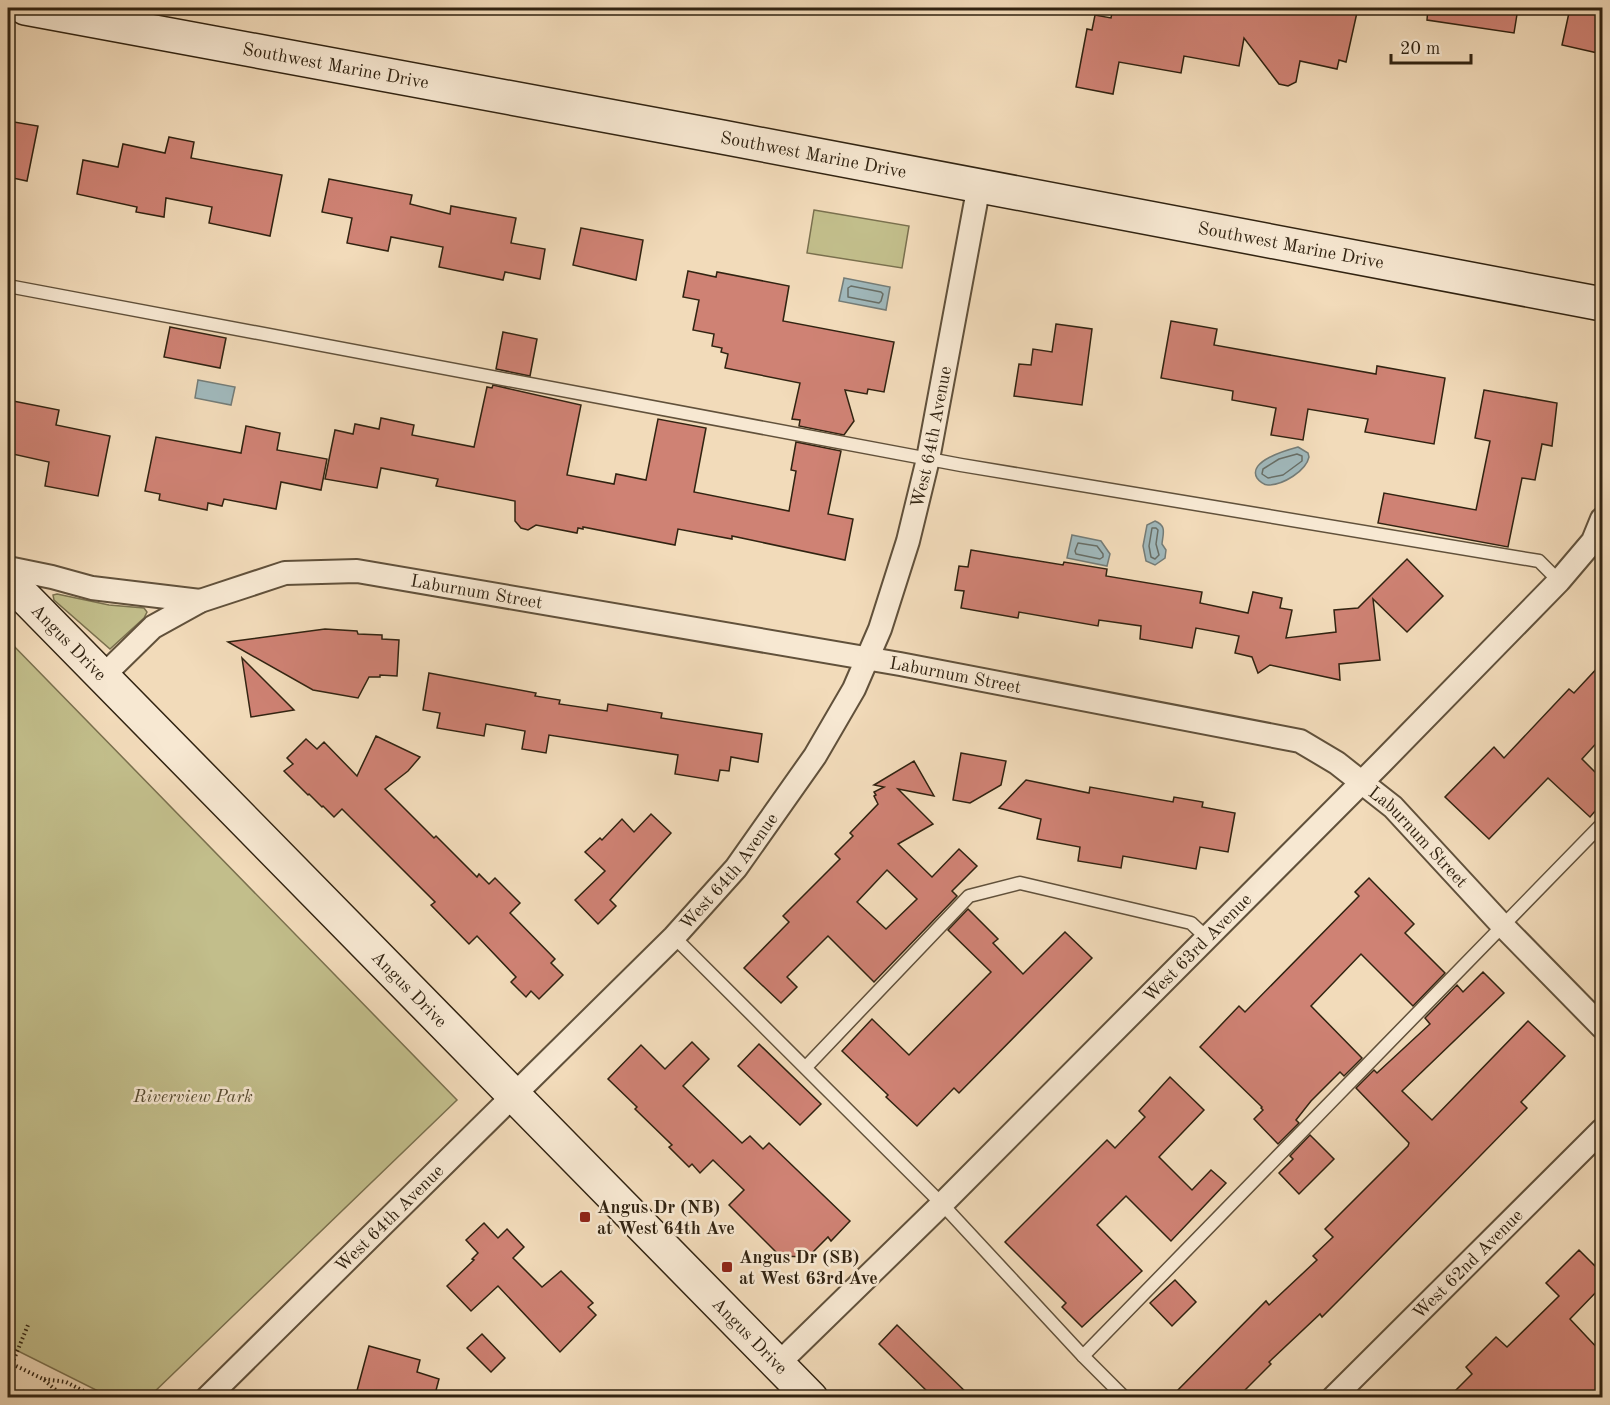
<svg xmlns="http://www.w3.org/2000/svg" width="1610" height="1405" font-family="'Old Standard TT',serif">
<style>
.green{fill:#c2be8b;stroke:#7a704e;stroke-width:1.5}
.water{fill:#a0b8bb;stroke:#747c77;stroke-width:1.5}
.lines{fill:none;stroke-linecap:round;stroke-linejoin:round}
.shore{stroke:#686e66;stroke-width:1.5}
.building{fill:#cf8274;stroke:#312311;stroke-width:1.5;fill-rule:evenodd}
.lane-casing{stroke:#61513b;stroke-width:15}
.street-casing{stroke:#61513b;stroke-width:26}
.secondary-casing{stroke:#312311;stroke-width:36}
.path{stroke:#312311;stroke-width:4;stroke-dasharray:1.5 3;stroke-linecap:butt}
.lane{stroke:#f7e8d2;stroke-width:12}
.street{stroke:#f7e8d2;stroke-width:22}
.secondary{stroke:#f7e8d2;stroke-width:33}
.poi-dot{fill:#8f2418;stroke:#f7e8d2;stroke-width:2}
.labels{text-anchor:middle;stroke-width:5;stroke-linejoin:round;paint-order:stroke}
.street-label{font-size:18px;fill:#312311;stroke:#f7e8d2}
.park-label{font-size:18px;font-style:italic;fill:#554a30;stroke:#f7e8d2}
.poi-label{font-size:18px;font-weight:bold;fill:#312311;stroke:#f7e8d2;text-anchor:start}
</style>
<rect width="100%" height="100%" fill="#f2dbba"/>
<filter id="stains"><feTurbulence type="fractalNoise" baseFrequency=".00333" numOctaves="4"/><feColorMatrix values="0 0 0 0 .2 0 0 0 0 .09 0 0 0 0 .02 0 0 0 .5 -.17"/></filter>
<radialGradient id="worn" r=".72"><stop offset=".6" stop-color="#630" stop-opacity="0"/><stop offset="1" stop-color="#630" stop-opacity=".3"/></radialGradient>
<g class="green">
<polygon points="814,210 909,226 902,268 807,253"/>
<polygon points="57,594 109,605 144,608 147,612 144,618 110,649 54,600 53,595"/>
<polygon points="8,640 457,1100 149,1397 110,1397 8,1346"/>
</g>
<g class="water">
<polygon points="844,278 890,287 886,310 839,301"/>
<polygon points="198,380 235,387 231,405 195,398"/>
<path d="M1298,447L1308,453L1309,457C1306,471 1283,485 1268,485C1264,485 1259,481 1257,478C1247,461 1287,450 1298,447Z"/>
<path d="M1155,521C1167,526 1163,533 1162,544L1166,550L1165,558L1155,565L1146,561L1143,546L1147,525Z"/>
<polygon points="1072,535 1101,541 1110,554 1107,566 1067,558"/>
</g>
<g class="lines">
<g class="shore">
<polygon points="851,286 881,292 883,294 881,301 879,303 848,297 848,288"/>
<polygon points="1297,454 1302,456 1302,461 1283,475 1268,478 1262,474 1263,469 1279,459"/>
<polygon points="1152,528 1156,528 1158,530 1156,544 1159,555 1155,559 1151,557 1149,546"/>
<polygon points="1078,543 1097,546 1103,554 1103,557 1100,559 1076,554 1075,551"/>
</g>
</g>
<g class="building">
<polygon points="1113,8 1358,8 1346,62 1339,60 1337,69 1300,61 1296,82 1288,86 1279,84 1244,38 1239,66 1184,56 1181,73 1119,62 1113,94 1076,87 1087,29 1092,30 1095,15 1111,18"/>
<polygon points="1428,8 1518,8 1514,33 1427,20"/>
<polygon points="1570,8 1602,8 1602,54 1562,45"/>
<polygon points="8,121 38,126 27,181 8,177"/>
<polygon points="169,137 194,142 191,158 282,175 270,236 209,223 212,207 166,198 164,217 136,212 137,207 77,194 83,160 118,167 123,144 165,153"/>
<polygon points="329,179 412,195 410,204 450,214 451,206 516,218 511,243 545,249 540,279 505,272 503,280 439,267 443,247 391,237 388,251 347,243 352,218 322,212"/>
<polygon points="581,228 643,240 636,280 573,265"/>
<polygon points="688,271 716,277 717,272 789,286 783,321 894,342 884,392 868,389 867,394 845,390 854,421 844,435 799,426 800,420 792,419 800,383 725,368 728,354 721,352 722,348 712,346 714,334 693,330 699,300 683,297"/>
<polygon points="1171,321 1217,329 1214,345 1376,374 1377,366 1445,378 1434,444 1365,432 1368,419 1308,409 1303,440 1271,435 1276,408 1232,400 1233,391 1161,378"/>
<polygon points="1056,324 1092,329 1082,405 1014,396 1019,364 1031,365 1033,349 1052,352"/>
<polygon points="170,327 226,338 220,368 164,357"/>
<polygon points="503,332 537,339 530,376 496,369"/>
<polygon points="493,385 581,405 567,475 614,484 616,474 646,480 658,419 706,428 694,492 789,511 796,471 791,470 796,442 841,451 828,514 853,519 845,560 732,536 732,539 678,529 675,545 583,527 583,529 578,528 577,533 536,525 528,530 521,528 515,521 515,501 436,486 438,479 381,468 377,488 325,479 335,430 353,434 355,424 379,429 381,418 414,425 412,435 474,447 487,387 492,388"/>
<polygon points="1484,390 1557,403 1552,446 1542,444 1535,480 1522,478 1508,547 1378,523 1384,493 1476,510 1490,441 1475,438"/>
<polygon points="8,400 59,410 56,425 110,436 98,496 45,486 49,462 8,453"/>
<polygon points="246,426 280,433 277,450 327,459 321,490 281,482 276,509 224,499 222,506 208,503 207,510 159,500 160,494 145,491 156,437 241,453"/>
<polygon points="971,550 1063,565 1064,562 1107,569 1106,576 1202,592 1200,603 1248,613 1253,592 1282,598 1280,608 1292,610 1286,638 1336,632 1334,610 1358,608 1407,559 1443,596 1407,632 1373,599 1380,660 1339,664 1340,680 1270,665 1258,673 1252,657 1235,653 1239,636 1196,628 1192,648 1140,639 1141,626 1099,620 1098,626 1019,612 1018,618 961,608 964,591 955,590 959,566 968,567"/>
<polygon points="325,629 357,631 358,634 382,635 382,639 399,640 397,676 380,675 380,677 369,677 358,698 313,690 228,642"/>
<polygon points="242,658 294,710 251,717"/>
<polygon points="1602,663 1602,737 1582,759 1602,779 1602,803 1590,817 1548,778 1489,839 1445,797 1494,747 1504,758 1569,689 1574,693"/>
<polygon points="429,673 536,693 535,696 560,700 559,704 607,711 608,704 662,713 661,718 762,734 758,762 731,757 729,771 720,770 718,781 675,774 678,755 549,735 546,753 522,749 525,731 486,724 484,736 437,728 440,713 423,710"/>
<polygon points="376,736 420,757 408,771 385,789 434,838 436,836 477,877 479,874 489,884 495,878 520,903 510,913 555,959 551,963 563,975 539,999 531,991 526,997 511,982 516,977 477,936 469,944 431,905 435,902 342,809 334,817 323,806 322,807 309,794 308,795 284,771 293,764 287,758 306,739 317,749 324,742 357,776"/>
<polygon points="961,753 1006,761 1001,785 970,803 953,800"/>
<path d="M914,761L934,796L898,789L933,824L898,844L932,877L959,849L977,866L952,891L957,896L874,982L828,936L787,977L797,987L781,1003L744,968L789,922L783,916L840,859L835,854L853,836L850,833L878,804L874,796L876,795L874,792L884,787L874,785ZM887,870L917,899L886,929L857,902Z"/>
<polygon points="1026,780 1089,793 1090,787 1173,802 1174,797 1203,802 1202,807 1235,813 1228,852 1200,847 1196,869 1123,856 1121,868 1078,861 1080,847 1037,839 1041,819 999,808"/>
<polygon points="651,814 671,833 610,900 616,906 598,924 575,900 605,871 585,852 600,838 602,840 622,819 634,832"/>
<polygon points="1369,878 1414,924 1405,933 1445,973 1413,1006 1361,954 1311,1006 1362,1058 1344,1076 1340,1072 1311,1101 1296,1120 1299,1123 1278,1144 1254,1119 1263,1110 1261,1108 1262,1107 1200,1047 1239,1006 1245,1012 1359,896 1355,892"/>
<polygon points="968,909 998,939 993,943 1023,974 1065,932 1092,958 959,1093 954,1088 917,1126 886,1097 888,1095 842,1051 872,1019 909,1055 991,972 948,930"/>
<polygon points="1483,972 1504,993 1402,1091 1432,1120 1528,1021 1565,1056 1521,1102 1527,1108 1343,1296 1322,1317 1320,1314 1269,1362 1271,1364 1237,1398 1170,1398 1266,1301 1269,1305 1317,1260 1313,1256 1333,1237 1325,1229 1408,1146 1409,1143 1356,1088 1374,1070 1377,1073 1430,1024 1425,1018 1457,985 1463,992"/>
<polygon points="692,1042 709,1059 683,1086 742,1143 750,1136 763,1149 769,1143 850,1221 831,1241 828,1237 808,1257 780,1256 729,1205 744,1190 713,1160 700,1173 692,1164 689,1167 669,1147 672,1145 635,1109 637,1107 608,1079 641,1045 665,1069"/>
<polygon points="759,1044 821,1104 800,1125 738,1066"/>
<polygon points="1170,1077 1204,1110 1159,1157 1192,1190 1211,1170 1226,1183 1171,1241 1126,1196 1097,1225 1142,1271 1082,1327 1062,1307 1066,1303 1005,1242 1107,1140 1115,1148 1145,1117 1139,1111"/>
<polygon points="1310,1135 1334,1159 1299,1194 1279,1173 1293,1159 1290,1156"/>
<polygon points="484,1223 498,1238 507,1229 524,1247 513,1258 542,1287 561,1271 593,1303 588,1307 596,1315 560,1352 498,1286 471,1311 447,1286 474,1260 472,1259 478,1253 466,1240"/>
<polygon points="1579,1250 1602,1273 1602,1286 1570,1319 1602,1353 1602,1398 1448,1398 1472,1374 1466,1367 1496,1337 1507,1347 1559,1296 1546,1283"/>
<polygon points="1175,1280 1196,1302 1172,1326 1150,1303"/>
<polygon points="897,1325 972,1398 934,1398 879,1344"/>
<polygon points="482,1334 505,1358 491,1372 467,1348"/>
<polygon points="369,1346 420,1360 417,1372 439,1379 434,1398 355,1398"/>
</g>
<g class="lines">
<defs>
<g id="lane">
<polyline points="8,286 961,465 1539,561 1559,581"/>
<polyline points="674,937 942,1204 1083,1356 1125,1398"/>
<polyline points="806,1067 969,896 1020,883 1191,923 1207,938"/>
<polyline points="1083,1356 1602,824"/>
</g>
<g id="street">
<polyline points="8,568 52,577 92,588 200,601"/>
<path id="s1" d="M102,677L153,627L200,601L285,573L357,571L900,664L1300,741L1337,763L1393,807L1502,925L1602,1027"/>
<path id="s2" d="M778,1364L942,1204L1381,763L1559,581L1593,541L1602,519"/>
<path id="s3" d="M207,1398L674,937L736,868L815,756L854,689L880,629L908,541L928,459L979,185"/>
<path id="s4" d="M1333,1398L1602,1130"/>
</g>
<g id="secondary">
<path id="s5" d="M25,8L722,137L1602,304"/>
<path id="s6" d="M8,580L811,1398"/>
</g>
</defs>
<use href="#lane" class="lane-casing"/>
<use href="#street" class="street-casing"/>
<use href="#secondary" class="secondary-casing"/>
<g class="path">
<polyline points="8,1362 43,1379 65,1398"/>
<polyline points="12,1364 28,1325"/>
<polyline points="44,1379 66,1382 97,1398"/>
</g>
<use href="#lane" class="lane"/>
<use href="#street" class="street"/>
<use href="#secondary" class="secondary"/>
</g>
<g class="poi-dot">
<rect x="579" y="1211" width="12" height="12" rx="3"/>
<rect x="721" y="1261" width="12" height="12" rx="3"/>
</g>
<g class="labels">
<g class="street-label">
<text dy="6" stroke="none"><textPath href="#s5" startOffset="316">Southwest Marine Drive</textPath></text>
<text dy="6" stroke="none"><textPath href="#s5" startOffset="802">Southwest Marine Drive</textPath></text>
<text dy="6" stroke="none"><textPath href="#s5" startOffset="1288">Southwest Marine Drive</textPath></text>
<text dy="6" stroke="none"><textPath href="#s3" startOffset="1228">West 64th Avenue</textPath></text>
<text dy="6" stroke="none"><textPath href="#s1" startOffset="408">Laburnum Street</textPath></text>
<text dy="6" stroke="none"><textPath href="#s6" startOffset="87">Angus Drive</textPath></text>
<text dy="6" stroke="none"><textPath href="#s1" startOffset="894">Laburnum Street</textPath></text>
<text dy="6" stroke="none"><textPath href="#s1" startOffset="1398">Laburnum Street</textPath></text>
<text dy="6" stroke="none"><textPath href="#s3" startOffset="742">West 64th Avenue</textPath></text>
<text dy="6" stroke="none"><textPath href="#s2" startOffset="591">West 63rd Avenue</textPath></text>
<text dy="6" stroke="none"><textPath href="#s6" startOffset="573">Angus Drive</textPath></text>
<text dy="6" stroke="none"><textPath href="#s3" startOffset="256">West 64th Avenue</textPath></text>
<text dy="6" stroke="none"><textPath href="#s4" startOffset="190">West 62nd Avenue</textPath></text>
<text dy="6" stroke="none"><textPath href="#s6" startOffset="1059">Angus Drive</textPath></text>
</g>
<g class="park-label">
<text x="193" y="1102">Riverview Park</text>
</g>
<g class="poi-label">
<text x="597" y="1213">Angus Dr (NB)<tspan x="597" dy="21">at West 64th Ave</tspan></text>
<text x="739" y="1263">Angus Dr (SB)<tspan x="739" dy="21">at West 63rd Ave</tspan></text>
</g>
</g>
<rect width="1610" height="1405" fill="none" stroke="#f2dbba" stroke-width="30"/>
<rect x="9" y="9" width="1592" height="1387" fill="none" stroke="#312311" stroke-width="3"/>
<rect x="15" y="15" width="1580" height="1375" fill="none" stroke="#312311" stroke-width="1.5"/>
<path d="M1391 54v9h80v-9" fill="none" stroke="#312311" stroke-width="3"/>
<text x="1400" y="54" font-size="18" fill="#312311" stroke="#f7e8d2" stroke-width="4.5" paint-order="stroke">20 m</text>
<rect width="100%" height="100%" filter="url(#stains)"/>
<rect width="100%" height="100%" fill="url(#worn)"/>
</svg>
